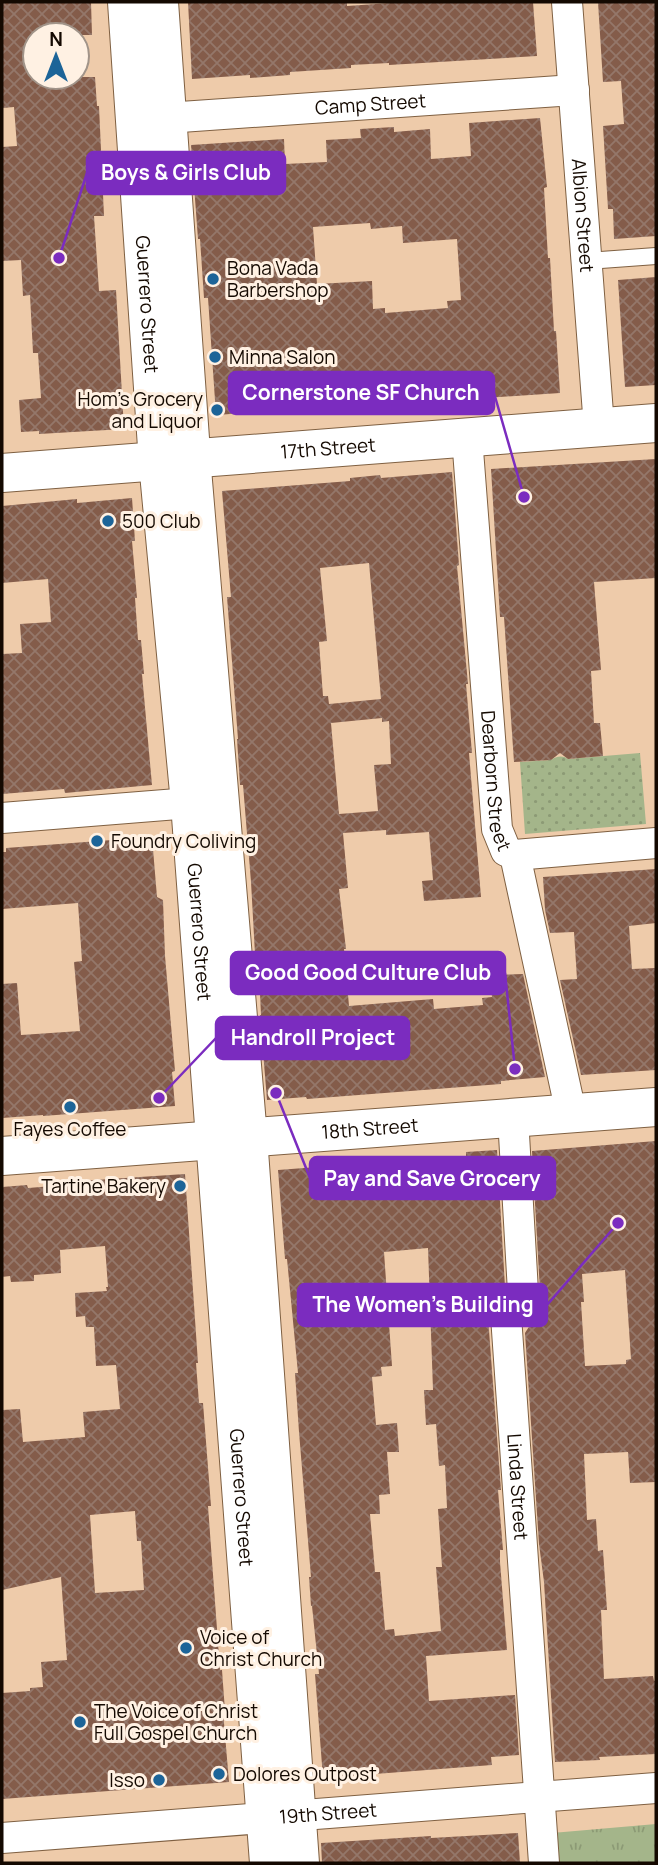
<svg xmlns="http://www.w3.org/2000/svg" width="658" height="1865" font-family="Manrope,sans-serif">
<style>
.park{fill:url(#park-tufts)}
.garden{fill:url(#garden-dots)}
.building{fill:url(#building-cross-hatch);fill-rule:evenodd}
.lines{fill:none;stroke-linecap:round;stroke-linejoin:round}
.lane-casing{stroke:#7f6042;stroke-width:18}
.street-casing{stroke:#7f6042;stroke-width:32}
.secondary-casing{stroke:#7f6042;stroke-width:40}
.lane{stroke:#fff;stroke-width:16}
.street{stroke:#fff;stroke-width:30}
.secondary{stroke:#fff;stroke-width:38}
.poi-dot{fill:#1c6498;stroke:#fff1e3;stroke-width:2.5}
.labels{text-anchor:middle;stroke-width:6;stroke-linejoin:round;paint-order:stroke}
.street-label{font-size:19px;fill:#140901;stroke:#fff1e3}
.poi-label{font-size:19px;fill:#140901;stroke:#fff1e3;text-anchor:start}
.leader{fill:none;stroke:#7b2cbf;stroke-width:2.5}
.callout-dot{fill:#7b2cbf;stroke:#fff1e3;stroke-width:2.5}
.callout{fill:#7b2cbf;stroke:#7b2cbf;stroke-width:2.5}
.callout-label{font-size:21px;text-anchor:middle;font-weight:bold;fill:#fff}
</style>
<defs>
<pattern id="park-tufts" width="24" height="20" patternUnits="userSpaceOnUse" patternTransform="scale(1.75)"><rect width="24" height="20" fill="#a4b58a"/><path d="M3 7l-1-3M5 7V3M7 7l1-3M15 17l-1-3M17 17v-4M19 17l1-3" fill="none" stroke="#8c9a75"/></pattern>
<pattern id="garden-dots" width="8" height="8" patternUnits="userSpaceOnUse" patternTransform="scale(1.75)"><rect width="8" height="8" fill="#a4b58a"/><path d="M2 2h.1M6 6h.1" fill="none" stroke="#8c9a75" stroke-width="1.8" stroke-linecap="round"/></pattern>
<pattern id="building-cross-hatch" width="8" height="8" patternUnits="userSpaceOnUse" patternTransform="scale(1.75)"><rect width="8" height="8" fill="#845c4a"/><path d="M0 0l8 8M0 8l8-8" fill="none" stroke="#94776a"/></pattern>
</defs>
<rect width="100%" height="100%" fill="#eecbaa"/>
<polygon class="park" points="656,1824 656,1863 555,1863 552,1833"/>
<path class="garden" d="M640,753L646,824L525,834L520,762L551,760C556,756 563,755 568,759Z"/>
<g class="building">
<polygon points="2,2 91,2 92,35 35,35 35,77 95,77 97,106 99,106 104,216 94,216 99,291 116,290 124,429 39,434 39,431 21,432 19,400 41,398 38,353 33,353 30,295 23,296 21,260 2,261 2,147 17,146 14,107 3,108"/>
<polygon points="188,2 347,2 347,6 390,3 390,2 533,2 537,56 389,65 389,63 351,65 351,68 290,72 290,75 250,78 250,75 192,79"/>
<polygon points="598,2 656,2 656,236 614,239 613,209 608,209 603,126 624,124 621,81 603,82"/>
<path d="M540,118L547,187L544,188L548,258H550L554,331H556L560,393L485,398V401L450,403V398L411,400V406L379,408L319,412V410L276,413V411L216,415L208,298H204L200,239H198L191,145L284,139L285,164L327,162L326,140L361,138L360,129L394,127V132L430,129L431,159L471,156L469,123ZM370,223L371,229L402,226L403,243L457,239L461,300L447,301L448,308L385,313V308L373,309L372,281L317,284L313,227Z"/>
<polygon points="656,277 656,385 625,387 618,280"/>
<polygon points="656,459 656,578 594,582 601,670 591,671 594,723 600,723 603,756 568,759 560,753 551,760 514,762 504,617 500,617 491,469"/>
<path d="M452,472L459,565L457,566L468,684H466L472,753H469L481,897L424,901L422,881L433,880L429,832L386,835V830L343,833L348,888L339,889L346,949H344L349,1006L433,999L434,1009L483,1005L482,998L492,997L489,975L523,974L545,1077L501,1081V1084L307,1099L306,1097L267,1100L260,1015H261L259,972H256L251,882L243,785H240L237,739H238L227,597H231L222,491L350,481V478L380,475L381,478ZM369,563L381,699L329,704L328,696H323L319,642L327,641L320,568ZM382,718V722L389,721L391,764L374,765L378,811L339,814L331,723Z"/>
<polygon points="132,498 135,541 132,541 137,598 135,598 138,640 141,640 144,674 142,674 152,785 65,793 64,789 2,794 2,654 22,653 20,624 51,622 48,579 2,583 2,506 77,499 77,503"/>
<polygon points="152,837 157,897 163,900 165,956 175,1071 172,1072 175,1106 43,1116 43,1115 2,1118 2,984 17,983 21,1035 80,1031 74,962 82,961 78,903 2,909 2,852 6,852 6,848"/>
<polygon points="656,869 656,923 629,926 632,969 656,968 656,1070 581,1075 560,980 577,979 574,932 550,933 545,910 543,877"/>
<path d="M656,1141V1482L630,1483L628,1452L584,1454L587,1520L596,1519L598,1551L603,1550L607,1610H601L604,1679L653,1676L654,1681L656,1680V1754L599,1757L600,1760L555,1762L544,1582L539,1544L525,1333L539,1311V1298L540,1291L532,1151ZM625,1270L631,1359L626,1360V1364L585,1366L581,1302H584L582,1274Z"/>
<path d="M497,1150L505,1287L487,1304L501,1490H498L503,1550H500V1562L507,1650L426,1656L429,1701L515,1695L519,1755L491,1757L492,1765L323,1778L315,1674H319L312,1606H311L309,1577H311L299,1432L295,1373H298L287,1259H285L278,1170L409,1160V1163L466,1159V1152ZM428,1248L433,1390H424L426,1425L436,1424L439,1466L445,1465L447,1508L438,1509L442,1567H436L441,1631L395,1636L394,1629L385,1630L380,1572H375L370,1514H380L379,1495L390,1494L387,1452H399L397,1423L376,1425L372,1377L382,1376L381,1367L392,1366L384,1252Z"/>
<path d="M185,1174L198,1363H196L199,1403H203L211,1506H208L220,1670H222L225,1711H223L229,1782L2,1799V1693L30,1691V1688L43,1687L41,1662L67,1660L61,1577L2,1590V1410L20,1409L23,1442L85,1437L83,1412L120,1409L116,1365L96,1366L94,1327H86L85,1316L76,1317L75,1293L107,1291L106,1287H108L105,1246L60,1250L61,1273L34,1275V1281L11,1282L10,1276L2,1277V1187L27,1185L28,1188L65,1185V1182ZM135,1511L137,1541H141L144,1590L95,1593L90,1515Z"/>
<polygon points="518,1833 520,1863 322,1863 321,1843 431,1836 431,1838"/>
</g>
<g class="lines">
<defs>
<polyline id="lane" points="587,261 656,256"/>
<g id="street">
<path id="s1" d="M567,2L599,427"/>
<path id="s2" d="M166,118L574,90"/>
<path id="s3" d="M467,437L497,829L506,851L515,855L571,1113"/>
<polyline points="2,818 190,803"/>
<polyline points="515,855 656,843"/>
<path id="s4" d="M513,1117L523,1292L506,1316L544,1863"/>
<path id="s5" d="M2,1838L656,1788"/>
</g>
<g id="secondary">
<path id="s6" d="M127,2L158,462L190,803L269,1863"/>
<polyline points="159,2 193,481 248,1137 300,1863"/>
<path id="s7" d="M2,473L656,423"/>
<path id="s8" d="M2,1156L656,1107"/>
</g>
</defs>
<use href="#lane" class="lane-casing"/>
<use href="#street" class="street-casing"/>
<use href="#secondary" class="secondary-casing"/>
<use href="#lane" class="lane"/>
<use href="#street" class="street"/>
<use href="#secondary" class="secondary"/>
</g>
<g class="poi-dot">
<circle cx="213" cy="279" r="7"/>
<circle cx="215" cy="357" r="7"/>
<circle cx="217" cy="410" r="7"/>
<circle cx="108" cy="521" r="7"/>
<circle cx="97" cy="841" r="7"/>
<circle cx="70" cy="1107" r="7"/>
<circle cx="180" cy="1186" r="7"/>
<circle cx="186" cy="1648" r="7"/>
<circle cx="80" cy="1722" r="7"/>
<circle cx="219" cy="1774" r="7"/>
<circle cx="159" cy="1780" r="7"/>
</g>
<g class="labels">
<g class="street-label">
<text dy="7" stroke="none"><textPath href="#s2" startOffset="205">Camp Street</textPath></text>
<text dy="7" stroke="none"><textPath href="#s1" startOffset="214">Albion Street</textPath></text>
<text dy="7" stroke="none"><textPath href="#s6" startOffset="303">Guerrero Street</textPath></text>
<text dy="7" stroke="none"><textPath href="#s7" startOffset="327">17th Street</textPath></text>
<text dy="7" stroke="none"><textPath href="#s3" startOffset="345">Dearborn Street</textPath></text>
<text dy="7" stroke="none"><textPath href="#s6" startOffset="933">Guerrero Street</textPath></text>
<text dy="7" stroke="none"><textPath href="#s8" startOffset="369">18th Street</textPath></text>
<text dy="7" stroke="none"><textPath href="#s4" startOffset="376">Linda Street</textPath></text>
<text dy="7" stroke="none"><textPath href="#s6" startOffset="1500">Guerrero Street</textPath></text>
<text dy="7" stroke="none"><textPath href="#s5" startOffset="327">19th Street</textPath></text>
</g>
<g class="poi-label">
<text x="227" y="275">Bona Vada<tspan x="227" dy="22">Barbershop</tspan></text>
<text x="229" y="364">Minna Salon</text>
<text x="203" y="406" text-anchor="end">Hom's Grocery<tspan x="203" dy="22">and Liquor</tspan></text>
<text x="122" y="528">500 Club</text>
<text x="111" y="848">Foundry Coliving</text>
<text x="70" y="1136" text-anchor="middle">Fayes Coffee</text>
<text x="166" y="1193" text-anchor="end">Tartine Bakery</text>
<text x="200" y="1644">Voice of<tspan x="200" dy="22">Christ Church</tspan></text>
<text x="94" y="1718">The Voice of Christ<tspan x="94" dy="22">Full Gospel Church</tspan></text>
<text x="233" y="1781">Dolores Outpost</text>
<text x="145" y="1787" text-anchor="end">Isso</text>
</g>
</g>
<path class="leader" d="M59 258L87 173M524 497L494 393M515 1069L505 973M159 1098L216 1038M276 1093L310 1178M618 1223L547 1305"/>
<g class="callout-dot">
<circle cx="59" cy="258" r="7"/>
<circle cx="524" cy="497" r="7"/>
<circle cx="515" cy="1069" r="7"/>
<circle cx="159" cy="1098" r="7"/>
<circle cx="276" cy="1093" r="7"/>
<circle cx="618" cy="1223" r="7"/>
</g>
<g class="callout">
<rect x="87" y="152" width="198" height="42" rx="7"/>
<rect x="229" y="372" width="265" height="42" rx="7"/>
<rect x="231" y="952" width="274" height="42" rx="7"/>
<rect x="216" y="1017" width="193" height="42" rx="7"/>
<rect x="310" y="1157" width="245" height="42" rx="7"/>
<rect x="298" y="1284" width="249" height="42" rx="7"/>
</g>
<g class="callout-label">
<text x="186" y="180">Boys &amp; Girls Club</text>
<text x="361" y="400">Cornerstone SF Church</text>
<text x="368" y="980">Good Good Culture Club</text>
<text x="313" y="1045">Handroll Project</text>
<text x="432" y="1186">Pay and Save Grocery</text>
<text x="423" y="1312">The Women's Building</text>
</g>
<rect width="658" height="1865" fill="none" stroke="#140901" stroke-width="7"/>
<g transform="translate(56 56)"><circle r="33" fill="#fff1e3" stroke="#a19489" stroke-width="2"/>
<path d="M0-5L12 26L0 18L-12 26Z" fill="#1c6498"/>
<text y="-10" font-size="19" font-weight="bold" text-anchor="middle" fill="#140901">N</text>
</g>
</svg>
